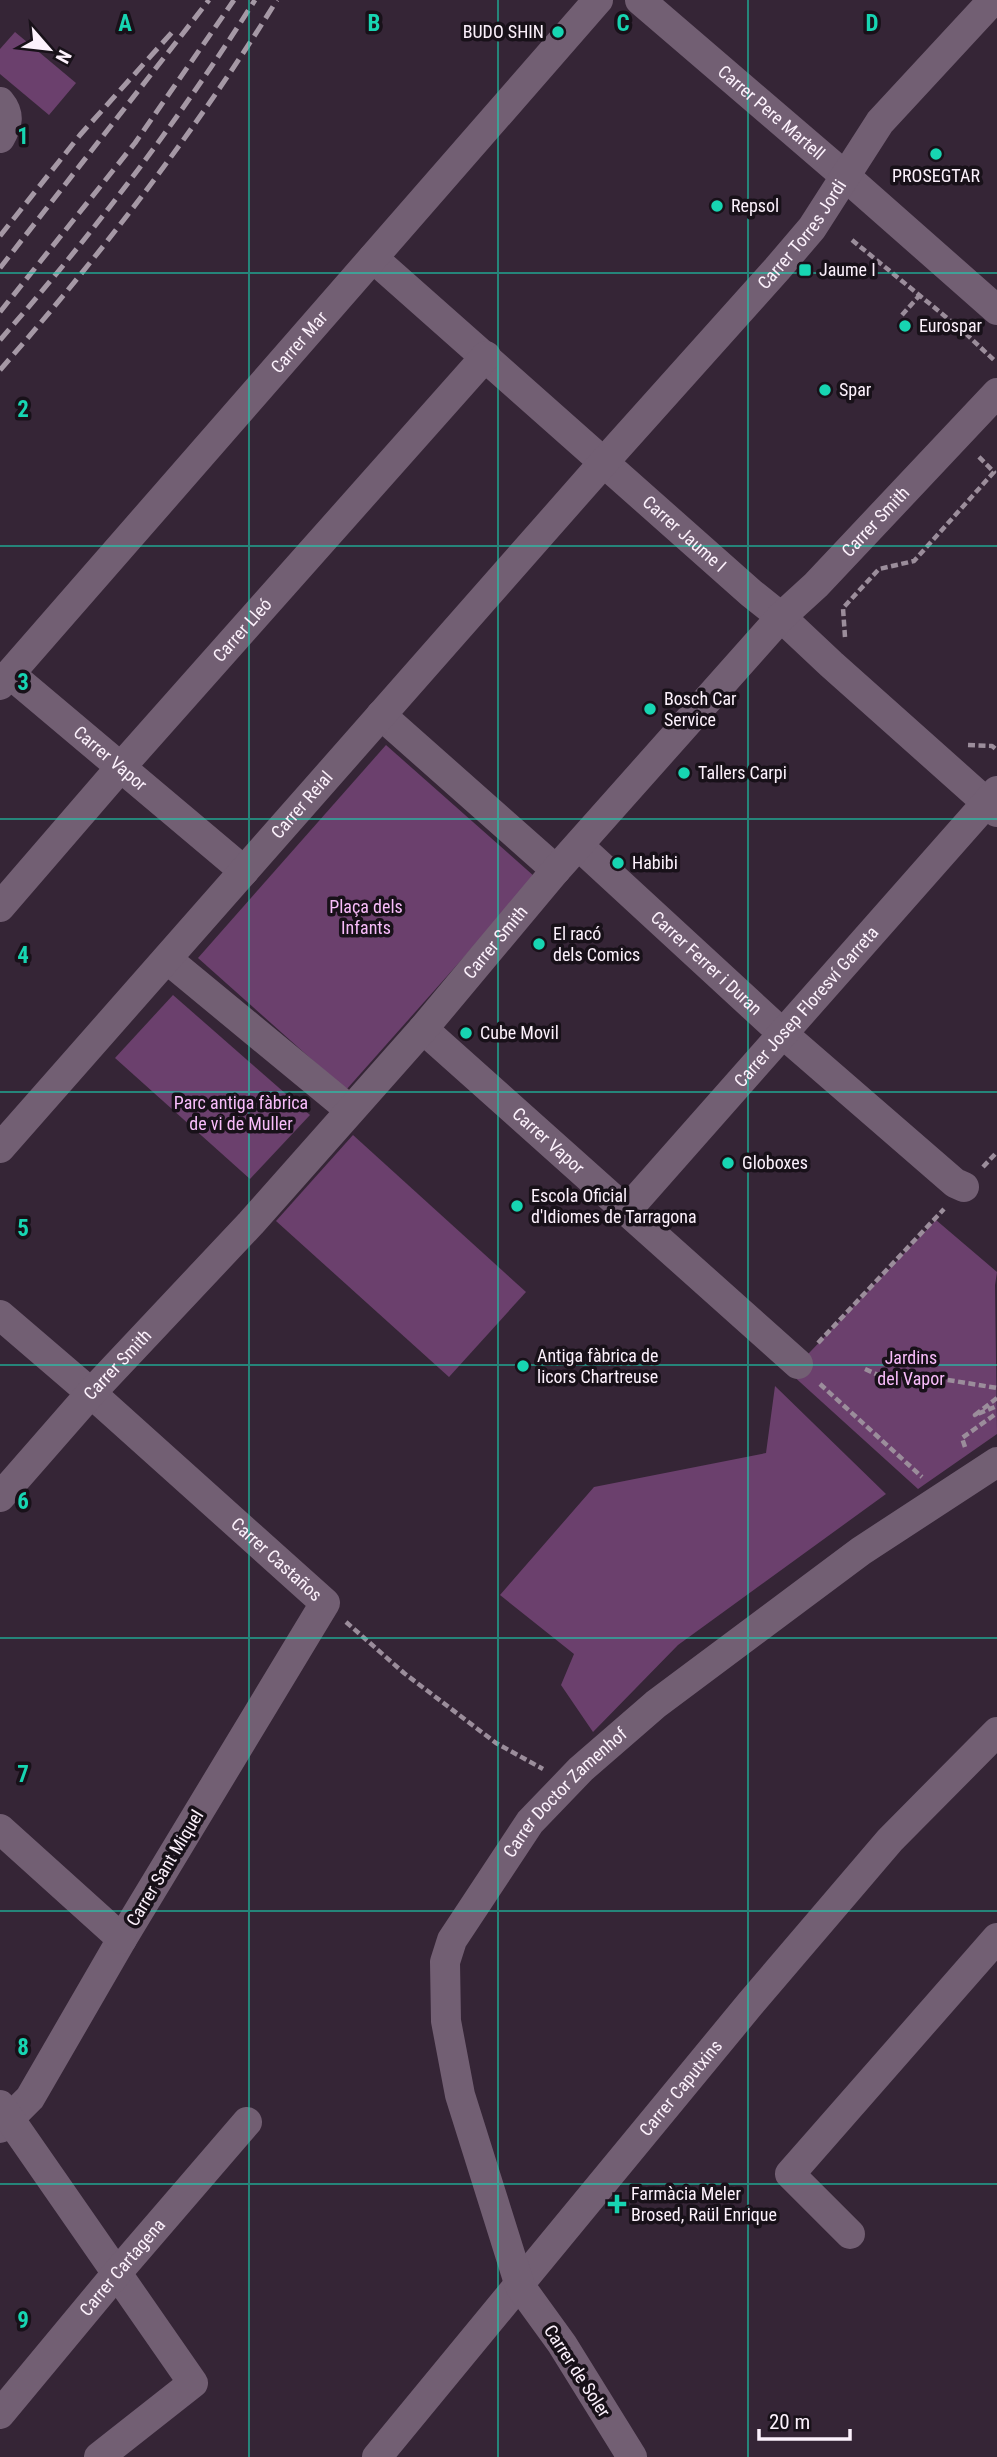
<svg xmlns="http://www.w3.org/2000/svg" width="997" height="2457" font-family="'Roboto Condensed',sans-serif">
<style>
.green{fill:#6b406d}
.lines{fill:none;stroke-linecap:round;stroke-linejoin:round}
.path{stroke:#9b8d9b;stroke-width:4.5;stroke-dasharray:7 3.5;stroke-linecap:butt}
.minor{stroke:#725f73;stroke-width:30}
.rail{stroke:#a598a5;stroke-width:5;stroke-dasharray:14 7;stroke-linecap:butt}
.grid{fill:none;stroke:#17d5b2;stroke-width:2;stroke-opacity:0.55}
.poi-dot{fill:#17d5b2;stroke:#181119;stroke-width:2.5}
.labels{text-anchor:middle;stroke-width:7;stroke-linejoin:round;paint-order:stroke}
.poi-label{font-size:18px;fill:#fcf1fc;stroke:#181119;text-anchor:start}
.street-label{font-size:18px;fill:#fcf1fc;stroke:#181119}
.park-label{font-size:18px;fill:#f9bdfb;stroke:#181119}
.grid-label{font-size:23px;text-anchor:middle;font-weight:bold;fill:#17d5b2;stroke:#181119;stroke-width:7;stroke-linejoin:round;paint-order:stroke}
</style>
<rect width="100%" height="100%" fill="#352536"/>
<g class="green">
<polygon points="15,32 76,83 49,115 0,74 0,49"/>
<polygon points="386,745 535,877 346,1090 198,958"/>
<polygon points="173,995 310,1115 250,1179 115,1058"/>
<polygon points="353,1135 526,1292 449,1377 276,1221"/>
<polygon points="936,1220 997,1272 995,1285 997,1434 918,1489 790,1373"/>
<polygon points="775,1386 886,1494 678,1645 593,1732 561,1685 574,1654 500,1595 594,1487 766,1453"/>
</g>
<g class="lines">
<g class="path">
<polyline points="852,240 963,331 996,362"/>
<polyline points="902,315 919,296"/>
<polyline points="845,637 843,608 879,569 914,561 994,472 978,456"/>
<polyline points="968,745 992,746 997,750"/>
<polyline points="983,1167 997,1152"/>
<polyline points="818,1343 944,1209"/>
<polyline points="865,1369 876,1374 942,1379 997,1388"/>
<polyline points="820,1384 922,1477"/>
<polyline points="997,1398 975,1415 997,1406"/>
<polyline points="965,1447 962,1438 997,1413"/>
<polyline points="346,1622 404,1673 496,1743 543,1769"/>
</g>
<g class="minor">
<path id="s1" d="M640,0L845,176L997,310"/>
<path d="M0,102C10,114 8,124 0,138"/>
<path id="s2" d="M373,258L751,593L781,617L831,664L997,812"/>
<path id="s3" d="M10,674L244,871"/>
<path id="s4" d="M0,685L598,0"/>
<polyline points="381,715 556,870"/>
<path id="s5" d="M579,846L782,1033L955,1183L964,1187"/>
<path id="s6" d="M0,907L120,768L486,356"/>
<polyline points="167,959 350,1110"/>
<path id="s7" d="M423,1029L798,1364"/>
<path id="s8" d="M0,1148L604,462L777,269L812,228L880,122L993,0"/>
<path id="s9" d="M627,1210L997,791"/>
<path id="s10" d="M0,1315L91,1393L325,1603L122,1939L30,2098L0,2128"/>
<path id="s11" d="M0,1497L91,1393L251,1223L423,1029L556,870L781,617L816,585L997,393"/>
<polyline points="0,1829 122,1939"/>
<polyline points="0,2105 193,2383 99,2457"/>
<polyline points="850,2234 790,2174 997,1938"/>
<path id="s12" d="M0,2414L117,2273L247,2122"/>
<path id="s13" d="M377,2457L750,2004L890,1840L997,1732"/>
<path id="s14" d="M632,2457L562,2344L520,2286L460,2095L446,2021L445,1962L452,1940L530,1822L581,1769L656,1704L861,1551L997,1462"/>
</g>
<g class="rail">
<polyline points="0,236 80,135 175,29"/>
<polyline points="0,268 209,0"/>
<polyline points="0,312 135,143 234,0"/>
<path d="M0,340C93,234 179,120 255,0"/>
<path d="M0,370C100,256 197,129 277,0"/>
</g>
</g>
<path class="grid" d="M249,0V2457M498,0V2457M748,0V2457M0,273H997M0,546H997M0,819H997M0,1092H997M0,1365H997M0,1638H997M0,1911H997M0,2184H997"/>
<g class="poi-dot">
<circle cx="558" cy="32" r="7"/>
<circle cx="936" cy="154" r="7"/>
<circle cx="717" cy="206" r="7"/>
<rect x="798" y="263" width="14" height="14" rx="3.5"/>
<circle cx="905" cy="326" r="7"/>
<circle cx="825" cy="390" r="7"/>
<circle cx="650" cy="709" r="7"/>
<circle cx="684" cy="773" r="7"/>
<circle cx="618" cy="863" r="7"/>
<circle cx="539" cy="944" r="7"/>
<circle cx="466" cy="1033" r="7"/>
<circle cx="728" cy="1163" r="7"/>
<circle cx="517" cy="1206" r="7"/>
<circle cx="523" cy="1366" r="7"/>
<path d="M613.5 2193.5h7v7h7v7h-7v7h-7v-7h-7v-7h7z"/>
</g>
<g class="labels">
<g class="poi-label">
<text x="544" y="38" text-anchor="end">BUDO SHIN</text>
<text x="936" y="182" text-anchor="middle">PROSEGTAR</text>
<text x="731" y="212">Repsol</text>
<text x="819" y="276">Jaume I</text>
<text x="919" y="332">Eurospar</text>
<text x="839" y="396">Spar</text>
<text x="664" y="705">Bosch Car<tspan x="664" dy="21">Service</tspan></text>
<text x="698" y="779">Tallers Carpi</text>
<text x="632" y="869">Habibi</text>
<text x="553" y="940">El racó<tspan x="553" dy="21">dels Comics</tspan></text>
<text x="480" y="1039">Cube Movil</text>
<text x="742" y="1169">Globoxes</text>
<text x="531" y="1202">Escola Oficial<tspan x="531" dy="21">d'Idiomes de Tarragona</tspan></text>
<text x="537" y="1362">Antiga fàbrica de<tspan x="537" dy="21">licors Chartreuse</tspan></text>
<text x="631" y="2200">Farmàcia Meler<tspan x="631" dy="21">Brosed, Raül Enrique</tspan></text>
</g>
<g class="street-label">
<text dy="6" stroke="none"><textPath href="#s1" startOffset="173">Carrer Pere Martell</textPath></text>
<text dy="6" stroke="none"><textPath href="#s8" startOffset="1216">Carrer Torres Jordi</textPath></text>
<text dy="6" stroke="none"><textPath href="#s4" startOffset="455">Carrer Mar</textPath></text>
<text dy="6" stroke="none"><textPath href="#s11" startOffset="1311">Carrer Smith</textPath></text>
<text dy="6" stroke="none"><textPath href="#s2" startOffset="416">Carrer Jaume I</textPath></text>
<text dy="6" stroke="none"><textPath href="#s6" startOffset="368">Carrer Lleó</textPath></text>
<text dy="6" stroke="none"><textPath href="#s3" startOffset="131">Carrer Vapor</textPath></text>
<text dy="6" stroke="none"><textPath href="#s8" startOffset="457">Carrer Reial</textPath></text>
<text dy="6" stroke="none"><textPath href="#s11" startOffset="744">Carrer Smith</textPath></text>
<text dy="6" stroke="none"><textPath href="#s5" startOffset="173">Carrer Ferrer i Duran</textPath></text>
<text dy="6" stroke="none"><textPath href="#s9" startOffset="271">Carrer Josep Floresví Garreta</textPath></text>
<text dy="6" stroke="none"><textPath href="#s7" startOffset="168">Carrer Vapor</textPath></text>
<text dy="6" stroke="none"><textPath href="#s11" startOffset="177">Carrer Smith</textPath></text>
<text dy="6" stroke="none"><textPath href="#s10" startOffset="369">Carrer Castaños</textPath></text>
<text dy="6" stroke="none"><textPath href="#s14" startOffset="749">Carrer Doctor Zamenhof</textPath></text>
<text transform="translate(165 1868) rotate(-59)" y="6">Carrer Sant Miquel</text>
<text dy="6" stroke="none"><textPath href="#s13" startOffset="478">Carrer Caputxins</textPath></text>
<text dy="6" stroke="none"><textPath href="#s12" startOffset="191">Carrer Cartagena</textPath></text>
<text transform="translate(577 2371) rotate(57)" y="6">Carrer de Soler</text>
</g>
<g class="park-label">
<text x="366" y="913">Plaça dels<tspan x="366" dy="21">Infants</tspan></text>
<text x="241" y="1109">Parc antiga fàbrica<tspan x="241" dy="21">de vi de Muller</tspan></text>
<text x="911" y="1364">Jardins<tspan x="911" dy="21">del Vapor</tspan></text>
</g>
</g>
<g class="grid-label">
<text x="125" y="31">A</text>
<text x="374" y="31">B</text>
<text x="623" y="31">C</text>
<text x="872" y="31">D</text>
<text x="23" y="144">1</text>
<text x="23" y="417">2</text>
<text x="23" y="690">3</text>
<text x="23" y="963">4</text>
<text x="23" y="1236">5</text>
<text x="23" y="1509">6</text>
<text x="23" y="1782">7</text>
<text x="23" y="2055">8</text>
<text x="23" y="2328">9</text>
</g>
<g transform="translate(49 49) rotate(118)" stroke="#181119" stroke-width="5" paint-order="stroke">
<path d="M0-5L12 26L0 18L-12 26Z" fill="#fcf1fc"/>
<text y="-10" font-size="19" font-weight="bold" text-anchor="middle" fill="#fcf1fc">N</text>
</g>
<path d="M759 2429v10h91v-10" fill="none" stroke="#fcf1fc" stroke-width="3.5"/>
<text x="769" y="2429" font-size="21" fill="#fcf1fc" stroke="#181119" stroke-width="5" paint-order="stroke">20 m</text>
</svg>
